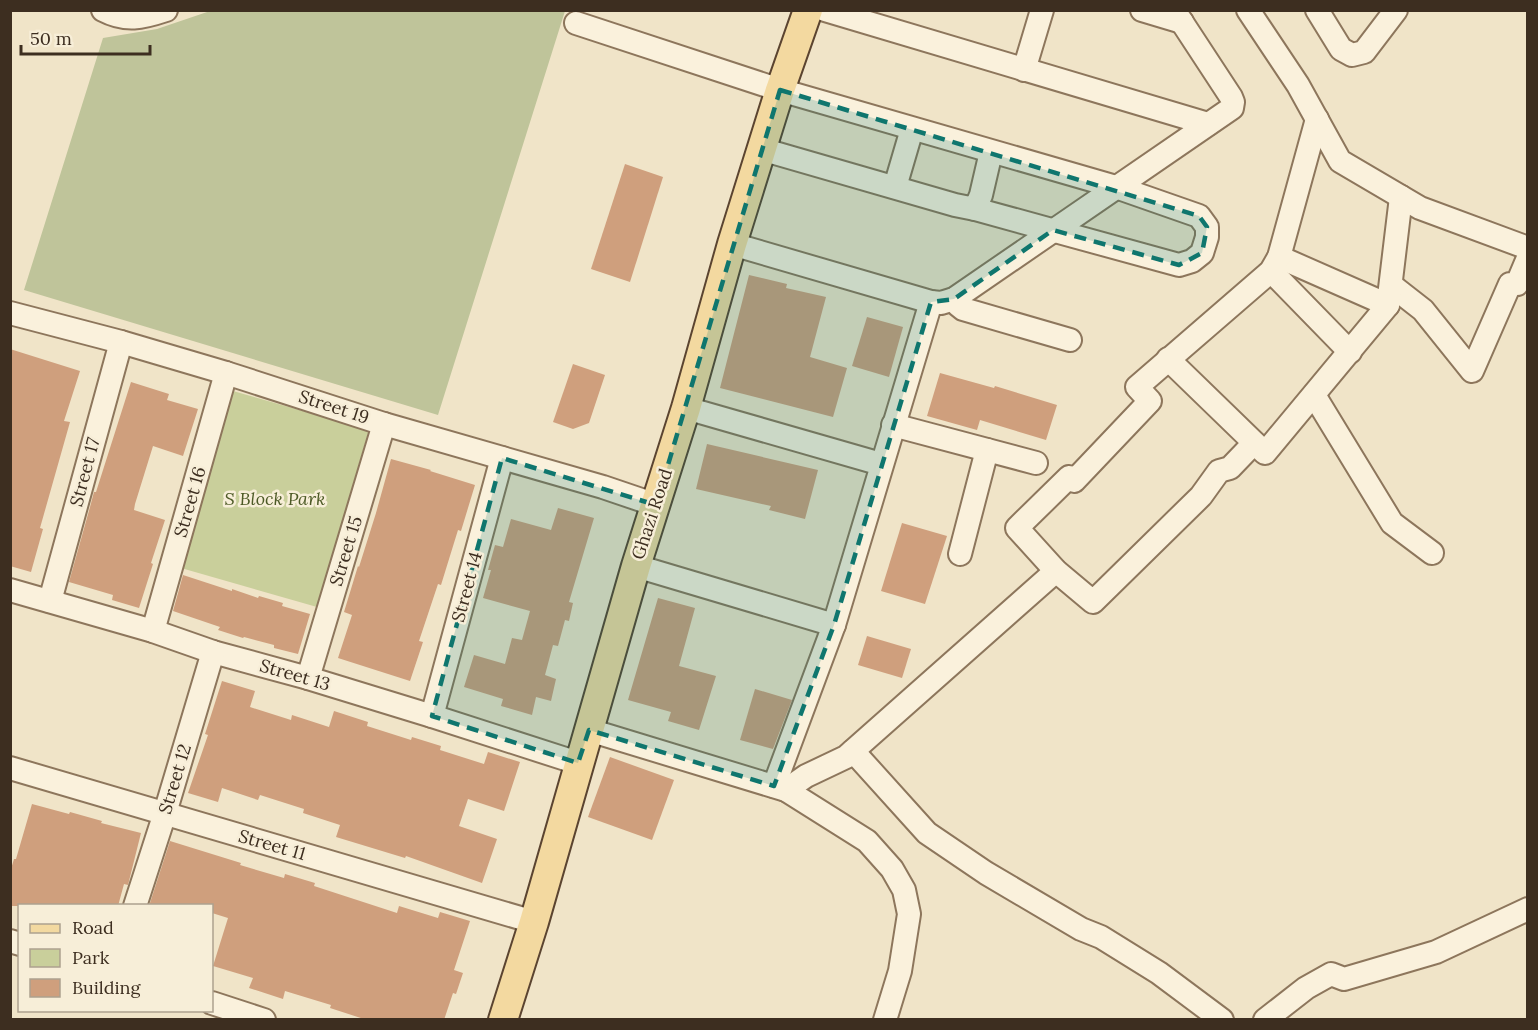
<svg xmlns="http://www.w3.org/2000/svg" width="1538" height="1030" font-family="Lora,serif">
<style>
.green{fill:#c9cf9b}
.cemetery{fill:#bfc49a}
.building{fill:#cf9f7d}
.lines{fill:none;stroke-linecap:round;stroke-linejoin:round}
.minor-casing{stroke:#8d765c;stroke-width:26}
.major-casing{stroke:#5b4430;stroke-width:32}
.minor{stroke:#faf1dc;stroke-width:22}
.major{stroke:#f3d9a0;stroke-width:28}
.marked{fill:#0f766e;fill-opacity:0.2;stroke:#0f766e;stroke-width:4.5;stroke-dasharray:12 8;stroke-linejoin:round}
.labels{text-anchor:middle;stroke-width:5;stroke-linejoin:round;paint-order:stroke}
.street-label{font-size:18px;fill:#3d2e20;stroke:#f7eed8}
.park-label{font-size:18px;font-style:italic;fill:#4d5a26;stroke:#f7eed8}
</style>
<rect width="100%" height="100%" fill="#f0e4c8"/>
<polygon class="green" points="233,391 369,430 317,607 181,568"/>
<polygon class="cemetery" points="213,10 565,11 438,415 24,290 103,38 157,29"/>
<g class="building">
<polygon points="625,164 663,177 630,282 591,269"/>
<polygon points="749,275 787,284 786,288 826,297 810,357 847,368 833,417 720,388"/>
<polygon points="867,317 903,327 889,377 852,366"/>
<polygon points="10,349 80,371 64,421 70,422 40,528 43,529 31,572 10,566"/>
<polygon points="573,364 605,375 589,423 573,429 553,422"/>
<polygon points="940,373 994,388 995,386 1057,405 1046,440 980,420 977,430 927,416"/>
<polygon points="131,382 169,394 167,400 198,409 183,456 153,446 135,504 134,510 165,520 151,563 153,564 139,608 112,600 113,595 69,582 90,507 94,492 96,492"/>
<polygon points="707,444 818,470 805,519 769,510 771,506 696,489"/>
<polygon points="391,459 431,470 430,471 475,485 461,531 458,530 441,585 438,584 419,641 423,642 410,681 338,658 352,615 344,612 358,566 359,567 376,513"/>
<polygon points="558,508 594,518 569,602 573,603 569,621 565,620 558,646 553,645 545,675 556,679 551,701 536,697 532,715 501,706 503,699 464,687 474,655 505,664 512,638 522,640 530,611 483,598 491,570 488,570 495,545 503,547 511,519 551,530"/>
<polygon points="902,523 947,536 925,604 881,591"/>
<polygon points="183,575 232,591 232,589 258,598 259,596 283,603 282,606 310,614 298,654 274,648 274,645 244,637 243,638 218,630 220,627 173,611"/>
<polygon points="658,598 695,608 679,666 716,676 699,730 668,721 671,712 628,700"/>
<polygon points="867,636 911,649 902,678 858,665"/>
<polygon points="222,681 255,691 250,707 291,720 292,715 329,727 334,711 368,722 367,726 411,740 412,737 441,746 440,750 484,764 488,752 520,762 504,811 468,799 459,826 497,839 482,883 406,856 405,858 336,837 340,825 303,813 304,809 260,795 258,800 222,788 218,802 188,793 208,735 205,734"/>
<polygon points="755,689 792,700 773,749 740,740"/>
<polygon points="610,757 674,780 652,840 588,817"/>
<polygon points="32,804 69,814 70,812 102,821 101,823 141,833 128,885 124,884 118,906 10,906 10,872 14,859 16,859"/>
<polygon points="170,841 241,863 240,865 284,878 285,874 315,883 314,886 397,913 399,906 438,918 440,912 470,921 454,970 463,973 456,994 453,993 444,1020 367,1020 330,1008 331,1005 285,991 283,999 249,988 253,978 213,966 228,918 212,913 212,906 149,906"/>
</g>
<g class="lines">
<defs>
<g id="minor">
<path d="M103,10C126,22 142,18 166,10"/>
<polyline points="825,10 1208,124"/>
<polyline points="1142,10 1182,22"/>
<polyline points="1248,10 1298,85 1340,161 1420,208 1528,248"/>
<polyline points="1317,10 1341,49 1352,55 1364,52 1396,10"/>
<polyline points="576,23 780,90 1116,187 1199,216 1207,227 1207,237 1202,253 1192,261 1179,265 975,209"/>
<polyline points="1024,70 1042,10"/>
<polyline points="761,149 955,205 975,209 981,195 991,152"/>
<polyline points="895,187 912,129"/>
<polyline points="732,244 931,302 941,303 954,299 1232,108 1233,102 1231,97 1174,10"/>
<polyline points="1279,257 1388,305"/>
<polyline points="1271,271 1350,352"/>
<polyline points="1391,285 1423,310 1472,371 1510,284 1517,284 1528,258"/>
<polyline points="954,299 958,305 963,309 1070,340"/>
<polyline points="10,313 121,342 226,373 384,424 603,487 656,505"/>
<polyline points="1168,359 1265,453 1388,305 1401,197"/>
<polyline points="1314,395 1392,523 1432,553"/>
<polyline points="686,408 881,464"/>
<polyline points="893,425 1036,463"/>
<polyline points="1254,443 1230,468 1219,471 1201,496 1093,602 1056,571 1017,528 1069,477 1074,481 1150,401 1137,387 1271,271 1279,257 1317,119"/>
<polyline points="960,554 987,450"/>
<polyline points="636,566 834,625"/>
<polyline points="10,590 153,631 213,652 308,678 432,716 578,763"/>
<polyline points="50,601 121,342"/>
<polyline points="153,631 226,373"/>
<polyline points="308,678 384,424"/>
<polyline points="432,716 502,458"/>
<polyline points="589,730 786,790 867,841 892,869 904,890 909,914 900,971 885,1020"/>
<polyline points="853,751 927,833 986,873 1081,929 1101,937 1159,973 1222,1020"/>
<polyline points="10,768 534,922"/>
<polyline points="774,786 834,625 931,302"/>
<polyline points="786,790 806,776 846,757 1056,571"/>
<polyline points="135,906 165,813 213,652"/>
<polyline points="10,941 20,944"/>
<polyline points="212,1003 264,1020"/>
<polyline points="1265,1020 1306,988 1331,974 1344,979 1436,952 1528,909"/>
</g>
<polyline id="major" points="503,1020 534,922 636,566 686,408 732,244 780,90 808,10"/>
</defs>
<use href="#minor" class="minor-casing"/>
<use href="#major" class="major-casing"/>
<use href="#minor" class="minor"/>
<use href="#major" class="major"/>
</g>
<path class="marked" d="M780,90L1199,216L1207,227L1202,253L1179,265L1053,230L954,299L931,302L834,625L774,786L589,730L578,763L432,716L502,458L656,505Z"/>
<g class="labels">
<g class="street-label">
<text transform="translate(334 407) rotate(18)" y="6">Street 19</text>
<text transform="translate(85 472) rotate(-75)" y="6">Street 17</text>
<text transform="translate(190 502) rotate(-74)" y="6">Street 16</text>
<text transform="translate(652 514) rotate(-72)" y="6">Ghazi Road</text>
<text transform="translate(346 551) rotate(-73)" y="6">Street 15</text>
<text transform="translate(467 587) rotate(-75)" y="6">Street 14</text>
<text transform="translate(295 675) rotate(16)" y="6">Street 13</text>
<text transform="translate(175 779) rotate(-73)" y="6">Street 12</text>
<text transform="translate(272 845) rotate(16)" y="6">Street 11</text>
</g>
<g class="park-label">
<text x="275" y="505">S Block Park</text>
</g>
</g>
<rect width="1538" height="1030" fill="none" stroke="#3d2e20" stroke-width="24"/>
<rect x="18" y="904" width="195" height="108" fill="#f7eed8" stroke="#ada18e" stroke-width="1.5"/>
<rect x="30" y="924" width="30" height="9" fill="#f3d9a0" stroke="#ada18e" stroke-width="1.5"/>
<text x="72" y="934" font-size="18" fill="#3d2e20">Road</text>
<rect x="30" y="949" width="30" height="18" fill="#c9cf9b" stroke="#ada18e" stroke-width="1.5"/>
<text x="72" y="964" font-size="18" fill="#3d2e20">Park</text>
<rect x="30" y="979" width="30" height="18" fill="#cf9f7d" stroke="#ada18e" stroke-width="1.5"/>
<text x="72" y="994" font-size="18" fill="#3d2e20">Building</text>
<path d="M21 45v9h129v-9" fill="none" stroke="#3d2e20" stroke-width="3"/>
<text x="30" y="45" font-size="18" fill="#3d2e20" stroke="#f7eed8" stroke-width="4.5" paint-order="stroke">50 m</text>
</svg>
